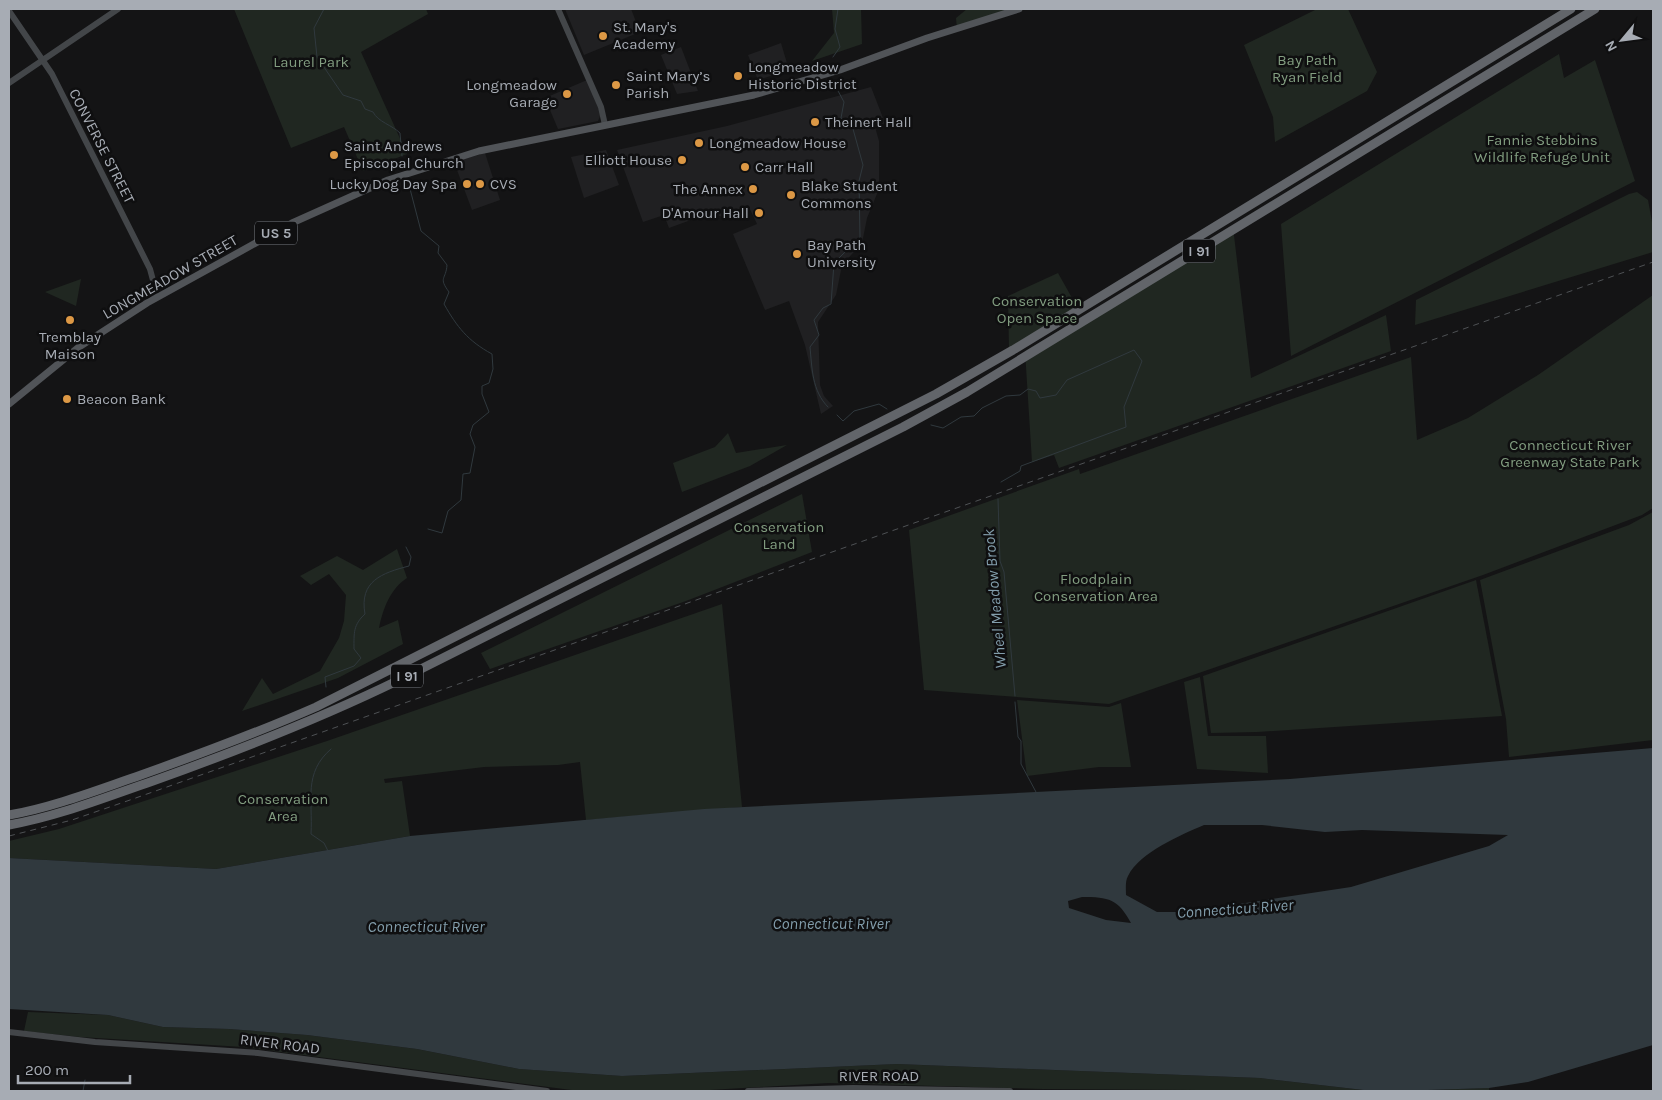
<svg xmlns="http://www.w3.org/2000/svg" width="1662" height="1100" font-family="Karla,sans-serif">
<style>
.built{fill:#202022}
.green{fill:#202721}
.water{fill:#30393e;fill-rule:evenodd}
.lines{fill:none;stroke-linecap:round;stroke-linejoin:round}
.stream{stroke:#30393e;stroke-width:1}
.secondary{stroke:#434649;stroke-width:6}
.primary{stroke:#515458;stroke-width:7}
.highway{stroke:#62656a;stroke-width:9}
.rail{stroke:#4e5154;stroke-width:1;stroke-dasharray:6 5;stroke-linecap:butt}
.poi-dot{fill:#dc9845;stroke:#0f0f10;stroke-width:2}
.labels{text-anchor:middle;stroke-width:5;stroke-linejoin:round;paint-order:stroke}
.shield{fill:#0f0f10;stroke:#797d83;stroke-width:1}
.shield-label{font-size:14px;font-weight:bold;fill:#a7acb4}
.poi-label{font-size:15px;fill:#a7acb4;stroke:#0f0f10;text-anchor:start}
.park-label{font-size:15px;fill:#829d80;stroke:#0f0f10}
.street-label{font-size:15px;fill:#a7acb4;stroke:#0f0f10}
.water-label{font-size:16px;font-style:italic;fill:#829dab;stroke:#0f0f10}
</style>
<rect width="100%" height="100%" fill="#141415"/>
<g class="built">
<polygon points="565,9 631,9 640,32 584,55"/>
<polygon points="781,43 789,70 758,80 748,55"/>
<polygon points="681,47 686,60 698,91 677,94 661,55"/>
<polygon points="587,80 601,114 598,121 558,129 545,98"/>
<polygon points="871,87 885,123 875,127 879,141 879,189 867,218 862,243 842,265 836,295 818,322 820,385 824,396 833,406 821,414 805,345 789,301 765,310 733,234 757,224 748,205 723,217 710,213 669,228 664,215 643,222 617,150 727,126"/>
<polygon points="606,150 619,185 584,198 571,157"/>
<polygon points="485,153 500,200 472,210 454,162"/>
</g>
<g class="green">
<polygon points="234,9 426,9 428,14 361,52 407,154 363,171 344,127 291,148"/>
<polygon points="832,9 861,9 862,44 812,61 834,33"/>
<polygon points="967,9 1019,9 957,29 956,18"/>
<polygon points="1317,9 1348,9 1377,72 1367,91 1275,142 1273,117 1244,45"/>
<polygon points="1559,54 1564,78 1595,60 1635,181 1291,356 1281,224"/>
<polygon points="1637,192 1648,200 1653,227 1653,252 1415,325 1416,300 1629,194"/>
<polygon points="1233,227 1251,378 1386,315 1391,351 1059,468 1054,455 1032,462 1025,351"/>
<polygon points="1058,273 1081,314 1009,349 1008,296"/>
<polygon points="81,279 76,306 45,292"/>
<polygon points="1653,295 1653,508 1642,515 1483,575 1109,704 924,690 909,530 1079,469 1080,474 1411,357 1417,440 1468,418 1538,375"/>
<polygon points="728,433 736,453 787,445 750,466 682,492 673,463 715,447"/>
<polygon points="802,494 812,552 686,601 490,669 481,653"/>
<polygon points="1653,512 1653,740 1509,757 1506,719 1480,580 1629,525"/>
<path d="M397,549L407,578C390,589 383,609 379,628L398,620L403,644L338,678L242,711L262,678L273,694L320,671L339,638L344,621L346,595L329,574L311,585L300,576L337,556L363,570Z"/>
<polygon points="1476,580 1502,716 1257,732 1211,733 1203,676"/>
<polygon points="722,604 742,807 586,820 580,762 558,765 484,767 384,779 385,783 402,781 410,836 216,869 9,858 9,841 59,829 327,741"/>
<polygon points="1200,677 1208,736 1266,736 1268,773 1197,769 1184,682"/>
<polygon points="1017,700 1109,707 1121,703 1131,767 1099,767 1027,776"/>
<polygon points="28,1012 108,1015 163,1027 229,1029 307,1035 417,1049 519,1069 622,1076 897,1064 1260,1078 1372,1091 1043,1089 828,1083 693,1091 579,1091 243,1047 80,1037 24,1031"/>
<polygon points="1489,1088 1489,1091 1398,1091"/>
</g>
<path class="water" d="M1653,748V1045L1528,1082L1489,1088L1398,1091H1372L1260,1078L897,1064L622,1076L519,1069L417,1049L307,1035L229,1029L163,1027L108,1015L9,1009V858L216,869L410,836L704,809L1290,779ZM1204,825H1262L1325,832L1362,830L1508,835L1489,846L1351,887L1186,912H1157L1126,895C1126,890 1125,881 1128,876C1140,852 1181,835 1204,825ZM1082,897C1109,897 1118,899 1131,923L1106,920L1069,908L1068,901Z"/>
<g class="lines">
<g class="stream">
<path d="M324,9L314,28L317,57L343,95L361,101L365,109L373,112C378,122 392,125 400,133L402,156"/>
<polyline points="833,57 840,47 835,29 838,9"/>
<path d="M409,185L421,231L439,246L438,253L447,265C446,280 438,277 449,292L444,304C457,327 468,341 492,354L493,369L489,383L482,386V394L489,412L473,425L470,434L475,447L470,473L463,474L461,500L448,511L442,533L428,529"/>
<path d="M828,407C812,391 812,368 810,347L819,335L814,320L823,308L831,304L834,263L860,237L859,181L863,165L853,129L841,118L844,102L837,89"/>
<polyline points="837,415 843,421 854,411 879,404 887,409"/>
<polyline points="931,425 943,428 961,417 974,416 982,408 1006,396 1020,395 1028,389 1036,391 1040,398 1056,395 1067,380 1134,350 1142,361 1124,407 1126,427 1021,466 1020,471 1001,482"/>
<polyline points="998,499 1000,561 1004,572 1015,696"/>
<path d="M326,687L325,677L354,666L361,658L354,649C354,633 353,625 365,614C359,581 382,573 409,566L411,557L406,547"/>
<polyline points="1015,702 1018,737 1021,741 1021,764 1036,792"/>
<path d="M329,853L324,843L311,834C313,800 303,773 331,749"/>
<polyline points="83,1091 85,1080"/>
</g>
<g class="secondary">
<polyline points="558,9 601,107 605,125"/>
<polyline points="9,11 52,74 150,269 154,284 154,299"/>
<polyline points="9,83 118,9"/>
<polyline points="9,1032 95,1042 258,1053 547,1091"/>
<polyline points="748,1091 853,1088 1010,1091"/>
</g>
<polyline class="primary" points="9,404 79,347 147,303 292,223 388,180 479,151 754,95 840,70 927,38 1019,9"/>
<g class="highway">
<path d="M9,815C54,807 97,790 141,775C200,754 259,732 316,707L936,394L1013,350L1571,9"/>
<path d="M9,825C59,816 106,797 153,781C237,751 319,719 399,680L903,427L967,392L1595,9"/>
</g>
<polyline class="rail" points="9,836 72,820 130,800 1653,262"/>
</g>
<g class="poi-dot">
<circle cx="603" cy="36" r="5"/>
<circle cx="738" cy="76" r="5"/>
<circle cx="616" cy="85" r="5"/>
<circle cx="567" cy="94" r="5"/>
<circle cx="815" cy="122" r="5"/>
<circle cx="699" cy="143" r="5"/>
<circle cx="334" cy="155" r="5"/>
<circle cx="682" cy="160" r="5"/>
<circle cx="745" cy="167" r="5"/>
<circle cx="467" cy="184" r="5"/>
<circle cx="480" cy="184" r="5"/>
<circle cx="753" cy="189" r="5"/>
<circle cx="791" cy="195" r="5"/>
<circle cx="759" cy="213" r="5"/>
<circle cx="797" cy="254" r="5"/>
<circle cx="70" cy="320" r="5"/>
<circle cx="67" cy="399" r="5"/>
</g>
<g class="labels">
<g class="shield">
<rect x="255" y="221.5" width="42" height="23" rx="4"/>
<rect x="1183" y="239.5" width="32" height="23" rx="4"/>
<rect x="391" y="664.5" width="32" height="23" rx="4"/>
</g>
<g class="shield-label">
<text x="276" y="238">US 5</text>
<text x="1199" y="256">I 91</text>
<text x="407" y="681">I 91</text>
</g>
<g class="poi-label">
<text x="613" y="32">St. Mary's<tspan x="613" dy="17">Academy</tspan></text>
<text x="748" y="72">Longmeadow<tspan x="748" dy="17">Historic District</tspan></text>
<text x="626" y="81">Saint Mary’s<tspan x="626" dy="17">Parish</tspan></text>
<text x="557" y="90" text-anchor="end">Longmeadow<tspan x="557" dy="17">Garage</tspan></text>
<text x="825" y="127">Theinert Hall</text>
<text x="709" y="148">Longmeadow House</text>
<text x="344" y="151">Saint Andrews<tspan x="344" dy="17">Episcopal Church</tspan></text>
<text x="672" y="165" text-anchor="end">Elliott House</text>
<text x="755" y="172">Carr Hall</text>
<text x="457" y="189" text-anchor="end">Lucky Dog Day Spa</text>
<text x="490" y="189">CVS</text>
<text x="801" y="191">Blake Student<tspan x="801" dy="17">Commons</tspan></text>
<text x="743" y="194" text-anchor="end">The Annex</text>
<text x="749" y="218" text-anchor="end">D'Amour Hall</text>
<text x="807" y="250">Bay Path<tspan x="807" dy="17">University</tspan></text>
<text x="70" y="342" text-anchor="middle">Tremblay<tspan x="70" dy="17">Maison</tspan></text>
<text x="77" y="404">Beacon Bank</text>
</g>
<g class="park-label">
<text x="1307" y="65">Bay Path<tspan x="1307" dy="17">Ryan Field</tspan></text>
<text x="311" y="67">Laurel Park</text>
<text x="1542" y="145">Fannie Stebbins<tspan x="1542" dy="17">Wildlife Refuge Unit</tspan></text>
<text x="1037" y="306">Conservation<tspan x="1037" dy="17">Open Space</tspan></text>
<text x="1570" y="450">Connecticut River<tspan x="1570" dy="17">Greenway State Park</tspan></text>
<text x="779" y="532">Conservation<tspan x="779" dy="17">Land</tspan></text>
<text x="1096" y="584">Floodplain<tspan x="1096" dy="17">Conservation Area</tspan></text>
<text x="283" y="804">Conservation<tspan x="283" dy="17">Area</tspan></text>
</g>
<g class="street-label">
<text transform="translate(102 146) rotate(63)" y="5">CONVERSE STREET</text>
<text transform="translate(170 277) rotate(-30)" y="5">LONGMEADOW STREET</text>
<text transform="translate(280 1044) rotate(7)" y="5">RIVER ROAD</text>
<text x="879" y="1081">RIVER ROAD</text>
</g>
<g class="water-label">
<text transform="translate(994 599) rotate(-95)" y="6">Wheel Meadow Brook</text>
<text transform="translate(1235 908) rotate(-4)" y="6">Connecticut River</text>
<text x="831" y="929">Connecticut River</text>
<text x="426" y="932">Connecticut River</text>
</g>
</g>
<rect width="1662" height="1100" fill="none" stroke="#a7acb4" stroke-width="20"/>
<g transform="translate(1622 40) rotate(241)" stroke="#0f0f10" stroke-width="4" paint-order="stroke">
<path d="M0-4L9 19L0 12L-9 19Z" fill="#a7acb4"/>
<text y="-8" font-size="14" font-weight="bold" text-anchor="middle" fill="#a7acb4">N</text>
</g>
<path d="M18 1075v8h112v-8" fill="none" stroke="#a7acb4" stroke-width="2.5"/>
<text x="25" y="1075" font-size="15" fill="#a7acb4" stroke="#0f0f10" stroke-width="4" paint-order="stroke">200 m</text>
</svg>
